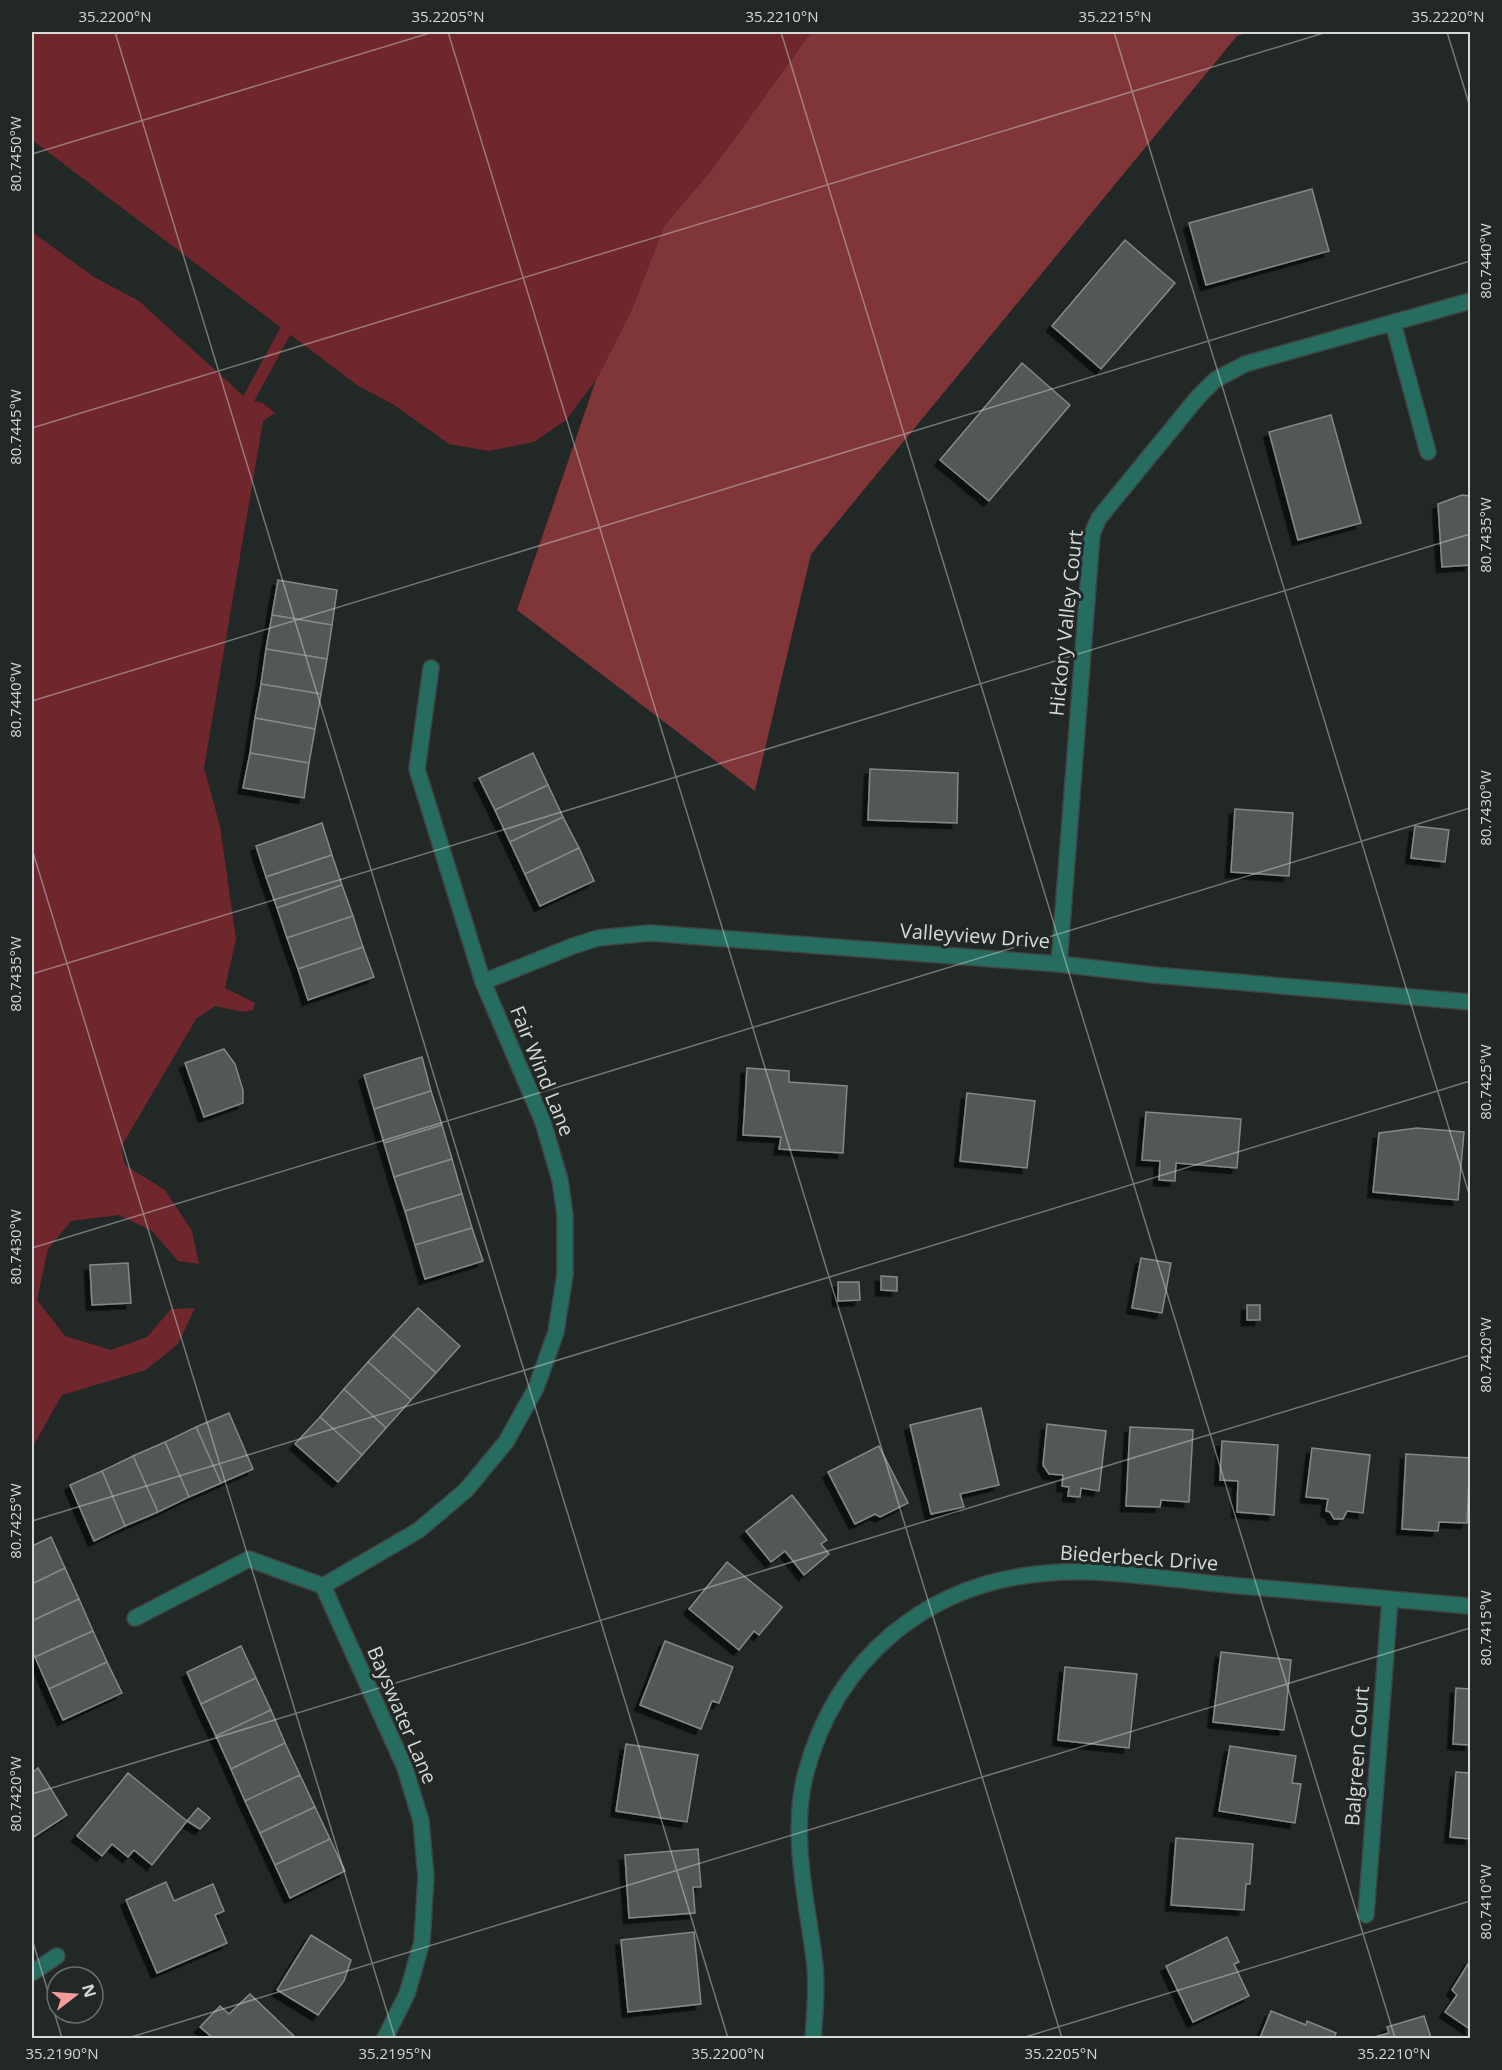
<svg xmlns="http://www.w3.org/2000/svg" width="1502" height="2070" font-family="'Open Sans',sans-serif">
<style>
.forest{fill:#803539}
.water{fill:#6f262c}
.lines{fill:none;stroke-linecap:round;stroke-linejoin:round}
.stream{stroke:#6f262c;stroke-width:12}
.building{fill:#525957;stroke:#828a88;stroke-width:1.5;filter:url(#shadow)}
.lane-casing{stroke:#3e4442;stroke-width:18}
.street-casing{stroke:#3e4442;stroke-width:18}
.lane{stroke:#266d60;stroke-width:15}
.street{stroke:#266d60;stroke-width:15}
.ticks{fill:none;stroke:#d5d9d8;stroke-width:1.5;stroke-opacity:0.45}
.labels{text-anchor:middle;stroke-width:6;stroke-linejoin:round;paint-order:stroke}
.street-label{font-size:20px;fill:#d5d9d8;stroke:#212826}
.neatline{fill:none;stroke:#d5d9d8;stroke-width:2}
.ticks-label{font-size:15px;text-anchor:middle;fill:#d5d9d8}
</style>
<defs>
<filter id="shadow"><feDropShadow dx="-5.5" dy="5.5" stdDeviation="0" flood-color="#0009"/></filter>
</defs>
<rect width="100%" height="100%" fill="#212826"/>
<polygon class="forest" points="811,32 1250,32 1237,36 811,554 755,791 517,610 596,380 631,311 664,226 713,168"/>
<g class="water">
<polygon points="32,32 811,32 713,168 664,226 631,311 596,380 566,420 534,442 489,451 449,444 394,405 357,385 32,140"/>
<polygon points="32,232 94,277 139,301 248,400 263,403 275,413 263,421 204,768 220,826 236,939 225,988 255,1003 253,1010 243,1012 215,1006 196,1019 121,1147 125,1165 165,1190 192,1231 199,1264 178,1261 152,1231 119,1215 71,1221 48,1249 37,1300 65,1336 111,1350 147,1337 171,1309 195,1308 178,1344 146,1370 62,1395 32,1448"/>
</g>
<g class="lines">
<polyline class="stream" points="239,410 248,400 293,317"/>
</g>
<g class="building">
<polygon points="1312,189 1329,251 1206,285 1189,223"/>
<polygon points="1125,240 1175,283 1101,369 1052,326"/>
<polygon points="1022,363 1070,405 989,501 940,460"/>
<polygon points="1331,415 1361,523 1298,540 1269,432"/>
<polygon points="1462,495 1470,496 1470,565 1442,567 1438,504"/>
<polygon points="278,580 337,590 332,625 272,615"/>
<polygon points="272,615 332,625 327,659 266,649"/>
<polygon points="266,649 327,659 321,694 261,684"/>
<polygon points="261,684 321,694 315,729 255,718"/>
<polygon points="255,718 315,729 309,763 250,753"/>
<polygon points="250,753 309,763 304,798 243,788"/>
<polygon points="533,753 548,785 495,810 479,778"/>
<polygon points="870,769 958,773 957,823 868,820"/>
<polygon points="548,785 563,817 510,842 495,810"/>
<polygon points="1235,809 1293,813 1289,876 1231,872"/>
<polygon points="563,817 579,848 525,874 510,842"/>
<polygon points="322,823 332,855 266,877 256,846"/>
<polygon points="1415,826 1449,830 1445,862 1411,858"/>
<polygon points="579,848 594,881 540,906 525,874"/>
<polygon points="332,855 342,885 277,908 266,877"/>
<polygon points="342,885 353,916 287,938 277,908"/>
<polygon points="353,916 363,947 298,969 287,938"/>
<polygon points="363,947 374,977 308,1000 298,969"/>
<polygon points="224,1049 235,1064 243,1090 243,1103 204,1117 185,1063"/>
<polygon points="422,1057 431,1091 374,1109 364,1075"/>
<polygon points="747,1068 789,1071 789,1082 847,1086 843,1153 779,1149 781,1137 743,1135"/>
<polygon points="431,1091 442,1125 384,1143 374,1109"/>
<polygon points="967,1093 1035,1101 1027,1168 960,1161"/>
<polygon points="1146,1112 1241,1119 1237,1168 1176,1163 1175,1181 1159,1180 1160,1161 1142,1160"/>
<polygon points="442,1125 452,1159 394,1177 384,1143"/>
<polygon points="1417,1128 1464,1132 1458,1200 1373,1192 1379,1133"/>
<polygon points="452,1159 462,1194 405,1211 394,1177"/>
<polygon points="462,1194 472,1228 415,1245 405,1211"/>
<polygon points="472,1228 483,1261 425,1279 415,1245"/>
<polygon points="1141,1258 1171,1263 1162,1313 1132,1308"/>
<polygon points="128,1263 131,1303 92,1305 90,1265"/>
<polygon points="881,1276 897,1277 897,1291 881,1290"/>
<polygon points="838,1282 859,1282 860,1300 838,1301"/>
<rect x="1247" y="1305" width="13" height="15"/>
<polygon points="418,1308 460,1346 436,1373 393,1335"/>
<polygon points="393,1335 436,1373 411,1400 368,1362"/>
<polygon points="368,1362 411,1400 386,1428 344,1389"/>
<polygon points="344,1389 386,1428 362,1455 320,1417"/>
<polygon points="981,1408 999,1485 960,1494 964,1507 931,1514 910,1425"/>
<polygon points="229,1413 253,1469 221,1483 196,1427"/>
<polygon points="320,1417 362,1455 338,1482 295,1444"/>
<polygon points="1047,1424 1106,1431 1099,1491 1081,1488 1080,1497 1068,1496 1069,1487 1062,1486 1063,1475 1049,1474 1043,1465"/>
<polygon points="196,1427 221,1483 189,1497 165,1442"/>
<polygon points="1130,1427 1193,1430 1189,1502 1161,1500 1160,1507 1126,1506"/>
<polygon points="1222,1441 1278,1445 1274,1515 1237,1512 1238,1481 1220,1480"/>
<polygon points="165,1442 189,1497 158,1512 133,1456"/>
<polygon points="879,1446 908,1503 880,1517 875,1514 855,1524 828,1472"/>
<polygon points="1312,1448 1370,1455 1363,1513 1347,1511 1343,1519 1334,1519 1330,1512 1326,1511 1328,1499 1306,1497"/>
<polygon points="1406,1454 1470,1458 1467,1523 1439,1522 1438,1531 1402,1529"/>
<polygon points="133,1456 158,1512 125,1526 102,1471"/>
<polygon points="102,1471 125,1526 94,1541 70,1485"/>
<polygon points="792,1495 827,1540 821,1544 829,1554 804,1575 785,1551 771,1562 746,1531"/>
<polygon points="51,1537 65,1568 32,1584 32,1546"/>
<polygon points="727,1562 782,1607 759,1635 754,1631 739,1650 689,1609"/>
<polygon points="65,1568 79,1599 32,1621 32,1584"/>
<polygon points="79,1599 93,1631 35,1657 32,1650 32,1621"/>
<polygon points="93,1631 107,1662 49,1689 35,1657"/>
<polygon points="665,1641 733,1667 719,1703 712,1701 701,1729 640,1705"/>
<polygon points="241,1646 256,1678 201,1704 187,1672"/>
<polygon points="1221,1652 1291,1660 1284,1730 1213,1722"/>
<polygon points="107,1662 122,1693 63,1720 49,1689"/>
<polygon points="1065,1667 1137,1674 1129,1748 1058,1740"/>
<polygon points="256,1678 271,1710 216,1736 201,1704"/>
<polygon points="1456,1688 1470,1689 1470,1745 1453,1744"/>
<polygon points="271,1710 285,1743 231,1769 216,1736"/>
<polygon points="285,1743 300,1775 245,1801 231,1769"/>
<polygon points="626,1744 698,1755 687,1822 616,1811"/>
<polygon points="1230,1746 1296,1756 1292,1783 1301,1784 1295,1823 1219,1811"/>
<polygon points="38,1768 67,1815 32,1838 32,1773"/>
<polygon points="1456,1772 1470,1773 1470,1839 1450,1837"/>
<polygon points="128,1773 187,1821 152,1865 134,1850 128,1857 112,1844 102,1856 77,1836"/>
<polygon points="300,1775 315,1807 260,1833 245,1801"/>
<polygon points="315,1807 330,1839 275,1865 260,1833"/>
<polygon points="198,1808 210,1818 200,1829 187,1821"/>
<polygon points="1176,1838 1253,1844 1250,1884 1246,1884 1244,1910 1171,1905"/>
<polygon points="330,1839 345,1871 290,1898 275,1865"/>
<polygon points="698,1849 701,1887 693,1887 695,1913 629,1918 625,1855"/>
<polygon points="166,1882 174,1901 213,1884 224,1911 215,1915 227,1943 157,1973 126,1900"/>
<polygon points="694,1932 701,2004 628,2012 621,1940"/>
<polygon points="311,1935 351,1960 344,1981 318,2015 277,1990"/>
<polygon points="1227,1937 1239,1962 1234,1964 1249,1996 1193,2022 1166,1966"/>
<polygon points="1470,1961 1470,2029 1445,2012 1457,1995 1452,1990"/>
<polygon points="250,1994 296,2038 213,2038 200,2027 220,2006 229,2014"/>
<polygon points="1271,2011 1306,2025 1307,2021 1336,2033 1334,2038 1260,2038"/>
<polygon points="1424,2016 1431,2038 1371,2038 1389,2033 1387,2027"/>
</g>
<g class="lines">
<defs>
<polyline id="lane" points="1393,323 1428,452"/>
<g id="street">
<polyline points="1059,964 1092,534 1099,518 1198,397 1215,380 1245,364 1470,301"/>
<polyline points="483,982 573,946 598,938 650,933 1059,964 1154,975 1470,1002"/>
<polyline points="323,1586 405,1768 421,1821 426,1877 422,1942 407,1994 385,2038"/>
<polyline points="135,1618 249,1559 323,1586 419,1530 466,1490 506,1442 536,1388 556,1332 565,1274 565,1215 560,1180 543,1122 483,982 417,769 431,668"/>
<polyline points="1366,1915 1390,1599"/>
<polyline points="32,1973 57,1956"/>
<path d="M813,2038C815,2015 817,1990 815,1966C808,1905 790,1838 805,1776C835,1659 927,1582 1048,1573C1105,1568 1172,1580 1229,1585C1309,1592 1390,1599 1470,1606"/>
</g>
</defs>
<use href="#lane" class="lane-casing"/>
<use href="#street" class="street-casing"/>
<use href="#lane" class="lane"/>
<use href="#street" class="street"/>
</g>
<path class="ticks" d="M115,32L728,2038M448,32L1062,2038M781,32L1395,2038M1114,32L1470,1197M1447,32L1470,107M32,154L433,32M32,428L1327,32M32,701L1470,261M32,849L395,2038M32,974L1470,534M32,1248L1470,808M32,1521L1470,1081M32,1794L1470,1355M32,1939L62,2038M128,2038L1470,1628M1022,2038L1470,1901"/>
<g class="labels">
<g class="street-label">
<text transform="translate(1066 623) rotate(-84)" y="7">Hickory Valley Court</text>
<text transform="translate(975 936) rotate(4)" y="7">Valleyview Drive</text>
<text transform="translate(542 1071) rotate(68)" y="7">Fair Wind Lane</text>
<text transform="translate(1139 1558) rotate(4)" y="7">Biederbeck Drive</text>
<text transform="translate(402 1715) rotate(67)" y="7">Bayswater Lane</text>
<text transform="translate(1357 1756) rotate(-86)" y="7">Balgreen Court</text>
</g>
</g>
<rect width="1502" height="2070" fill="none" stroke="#212826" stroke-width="66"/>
<g transform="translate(75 1995) rotate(73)"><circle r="28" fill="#212826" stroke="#696f6d" stroke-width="1.5"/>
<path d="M0-4.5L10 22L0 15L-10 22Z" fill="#f59b9c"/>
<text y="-9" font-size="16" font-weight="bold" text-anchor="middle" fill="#d5d9d8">N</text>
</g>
<rect x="33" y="33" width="1436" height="2004" class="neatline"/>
<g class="ticks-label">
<text x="115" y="22">35.2200°N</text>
<text x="448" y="22">35.2205°N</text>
<text x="782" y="22">35.2210°N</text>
<text x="1115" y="22">35.2215°N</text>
<text x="1448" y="22">35.2220°N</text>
<text transform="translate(16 154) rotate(-90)" y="5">80.7450°W</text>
<text transform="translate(1486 261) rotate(-90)" y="5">80.7440°W</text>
<text transform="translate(16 427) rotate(-90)" y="5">80.7445°W</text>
<text transform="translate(1486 535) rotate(-90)" y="5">80.7435°W</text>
<text transform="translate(16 700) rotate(-90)" y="5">80.7440°W</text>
<text transform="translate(1486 808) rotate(-90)" y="5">80.7430°W</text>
<text transform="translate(16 974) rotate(-90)" y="5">80.7435°W</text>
<text transform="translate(1486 1082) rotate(-90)" y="5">80.7425°W</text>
<text transform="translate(16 1247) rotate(-90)" y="5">80.7430°W</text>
<text transform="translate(1486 1355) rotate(-90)" y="5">80.7420°W</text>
<text transform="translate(16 1521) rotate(-90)" y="5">80.7425°W</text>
<text transform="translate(1486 1628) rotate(-90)" y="5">80.7415°W</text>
<text transform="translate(16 1794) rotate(-90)" y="5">80.7420°W</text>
<text transform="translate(1486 1902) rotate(-90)" y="5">80.7410°W</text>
<text x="62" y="2059">35.2190°N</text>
<text x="395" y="2059">35.2195°N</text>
<text x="728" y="2059">35.2200°N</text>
<text x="1061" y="2059">35.2205°N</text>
<text x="1394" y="2059">35.2210°N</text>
</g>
</svg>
